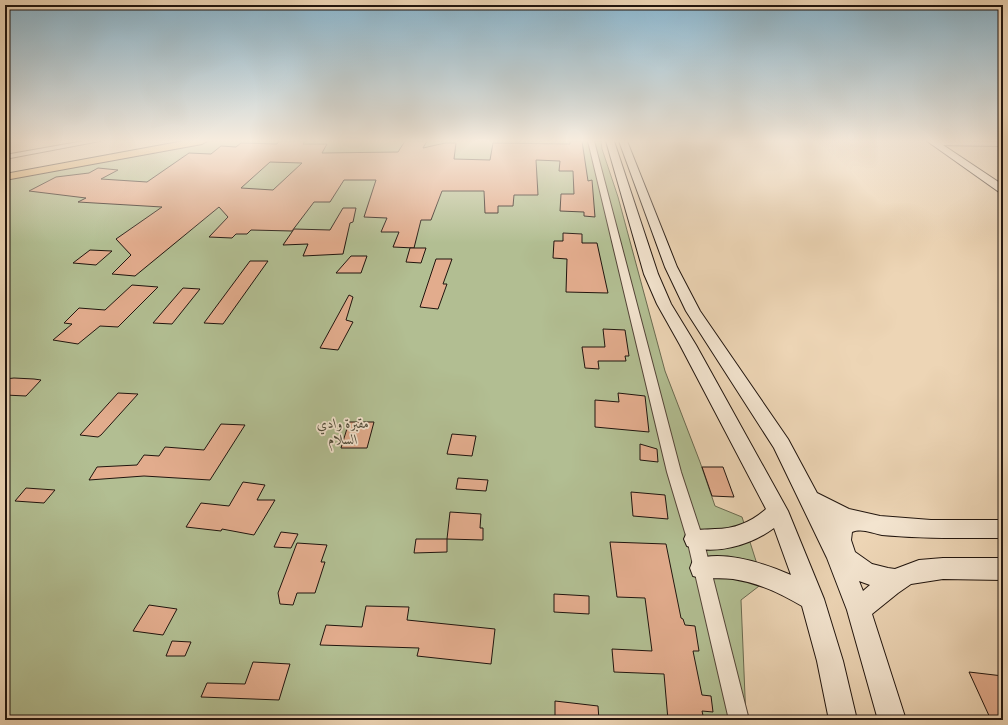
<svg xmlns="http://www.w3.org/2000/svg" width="1008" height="725" font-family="'IM FELL DW Pica',Amiri,serif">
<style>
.green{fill:#b2be92;stroke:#6a6a50}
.building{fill:#e2ac8d;stroke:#21150e;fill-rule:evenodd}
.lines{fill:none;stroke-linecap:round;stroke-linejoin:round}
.street-casing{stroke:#544538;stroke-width:2}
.secondary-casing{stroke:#21150e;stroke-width:2}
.primary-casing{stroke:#21150e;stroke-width:2}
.street{fill:#f3e4cf;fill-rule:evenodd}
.secondary{fill:#f3e4cf;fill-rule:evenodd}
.primary{fill:#e6ba7a;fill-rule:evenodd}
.labels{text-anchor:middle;stroke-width:3.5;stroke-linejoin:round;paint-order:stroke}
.park-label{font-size:14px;font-style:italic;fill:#4c4836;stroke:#f3e4cf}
</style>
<rect width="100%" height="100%" fill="#edd5b5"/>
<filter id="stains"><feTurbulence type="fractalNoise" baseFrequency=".005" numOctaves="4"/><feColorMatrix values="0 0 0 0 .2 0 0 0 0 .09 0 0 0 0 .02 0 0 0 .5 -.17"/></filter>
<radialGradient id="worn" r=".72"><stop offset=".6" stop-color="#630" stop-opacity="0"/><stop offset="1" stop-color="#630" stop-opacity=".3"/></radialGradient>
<polygon class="green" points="213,141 601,141 602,149 618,197 665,371 700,462 715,506 742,517 763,583 741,600 746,720 5,720 5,179"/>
<g class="building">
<path d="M279,141H305L303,144H327L322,153L398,152L405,141H427L423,148L445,143H456L454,159L490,160L493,143L570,144V141H582L588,181L592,180L595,217L584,216V212L560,211L561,194H574L573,171H559L560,161L536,160L538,195H514L513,206H498V213H485L484,191H442L431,220H421L414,248L393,247L399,232H381L387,218L364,217L376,180H344L330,202H314L292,231L251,230L247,234H236L232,238L209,237L228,217L219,207L135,276L112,274L131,255L116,239L162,207L78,202L86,198L29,191L56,177L89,173L98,168L118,170L101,179L147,182L189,153L211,154L221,146L236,147L241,143L277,144ZM270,162L302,163L273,190L241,188Z"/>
<polygon points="343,208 356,208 353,222 350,223 343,254 303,256 308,244 283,245 294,229 330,230"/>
<polygon points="563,233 582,234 582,243 597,243 608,293 566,292 567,259 553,258 554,241 563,241"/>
<polygon points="410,248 426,248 421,263 406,262"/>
<polygon points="90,250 112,251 96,265 73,263"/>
<polygon points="351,256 367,256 361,273 336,273"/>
<polygon points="436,259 452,259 443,284 447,284 438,309 420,307"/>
<polygon points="250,261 268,261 223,324 204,323"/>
<polygon points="132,285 158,287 118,327 100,326 78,344 53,340 72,324 64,323 79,308 105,310"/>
<polygon points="183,288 200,289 172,324 153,323"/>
<polygon points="349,295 353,297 346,320 353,322 338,350 320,348"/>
<polygon points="603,329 625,330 629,356 625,356 626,361 598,361 599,369 585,368 582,347 605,347"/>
<polygon points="14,378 34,379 41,380 26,396 5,395 5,379"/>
<polygon points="118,393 138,394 101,435 98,437 80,435"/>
<polygon points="618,393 645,396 649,432 595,427 595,400 619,402"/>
<polygon points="349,422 374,422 367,448 341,448"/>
<polygon points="221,424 245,425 210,480 144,476 89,480 97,467 137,465 144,455 159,456 165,447 204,450"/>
<polygon points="452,434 476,436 472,456 447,454"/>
<polygon points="640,444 657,449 658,462 640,460"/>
<polygon points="702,467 723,467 734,497 712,496"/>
<polygon points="458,478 488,480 486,491 456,489"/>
<polygon points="243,482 265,485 257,500 275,500 254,535 222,529 221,531 186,527 201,503 229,506"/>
<polygon points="26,488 55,490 44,503 15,501"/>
<polygon points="631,492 665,495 668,519 633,516"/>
<polygon points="450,512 481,514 480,528 483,528 483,540 447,539 447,552 414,553 416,539 447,539"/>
<polygon points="281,532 298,534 291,548 274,547"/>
<polygon points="610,542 666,544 681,618 683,619 685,625 695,626 699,651 693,651 702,695 711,696 713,712 702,711 704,720 668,720 664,674 614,672 612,649 652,651 645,598 617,597"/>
<polygon points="297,543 327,545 321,562 325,562 315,593 297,593 293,605 280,604 278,593"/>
<polygon points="554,594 589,596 589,614 554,612"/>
<polygon points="149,605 177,609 163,635 133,631"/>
<polygon points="366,606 409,607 407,620 495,629 491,664 417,656 419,648 320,645 326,625 362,627"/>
<polygon points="172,641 191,642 185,656 166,656"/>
<polygon points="253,662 290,664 279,700 201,697 207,683 245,684"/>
<polygon points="969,672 1003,676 1003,720 991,720"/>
<polygon points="555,701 598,706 599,720 555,717"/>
</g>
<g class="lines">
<defs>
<g id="street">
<polygon points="84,141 100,141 5,159 5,155"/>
<polygon points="588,141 594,141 681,472 703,539 749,720 729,720 687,539 667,472"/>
<polygon points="932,141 1003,142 1003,146 933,145 930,143"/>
</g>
<g id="secondary">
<path d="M606,141H614L658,274L671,304L696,345L788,511L824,599L843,661L857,720H829L817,661L802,606C780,593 759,583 733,579C719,577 706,580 693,576L690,568L693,560C723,549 763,563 791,575L774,528C751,545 715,556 687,546L684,539L687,532C697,529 705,530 715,529C735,529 751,522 766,509L680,345L657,304L644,274Z"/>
<path d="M619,141H627L677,267L700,311L788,439L817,493L849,509L880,516L931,520H1003V538C963,538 922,539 882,535C872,533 862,528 852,532L851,540L855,552L872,564L888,568L895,569L919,560L943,558H1003V580L943,579L911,584L898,593L872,614L906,720H878L847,610L827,558L774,448L686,311L665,267ZM859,581L870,585L863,591Z"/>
<polygon points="927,141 937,141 1003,185 1003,193 999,192"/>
</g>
<polygon id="primary" points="184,141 207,141 202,144 5,180 5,174"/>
</defs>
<use href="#street" class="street-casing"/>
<use href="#secondary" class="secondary-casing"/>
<use href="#primary" class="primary-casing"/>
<use href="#street" class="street"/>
<use href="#secondary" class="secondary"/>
<use href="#primary" class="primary"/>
</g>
<linearGradient id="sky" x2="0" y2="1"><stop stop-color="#89b6cf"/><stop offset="0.58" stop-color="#f7ecde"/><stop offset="1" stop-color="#f7ecde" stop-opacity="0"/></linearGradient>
<rect width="1008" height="243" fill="url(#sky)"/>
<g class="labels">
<g class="park-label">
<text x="343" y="428">مقبرة وادي<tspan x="343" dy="16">السلام</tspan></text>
</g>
</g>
<rect width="1008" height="725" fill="none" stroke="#edd5b5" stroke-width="20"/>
<rect x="6" y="6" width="996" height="713" fill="none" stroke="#21150e" stroke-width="2"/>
<rect x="10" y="10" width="988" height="705" fill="none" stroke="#21150e"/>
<rect width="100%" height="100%" filter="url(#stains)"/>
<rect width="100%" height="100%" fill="url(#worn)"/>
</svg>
